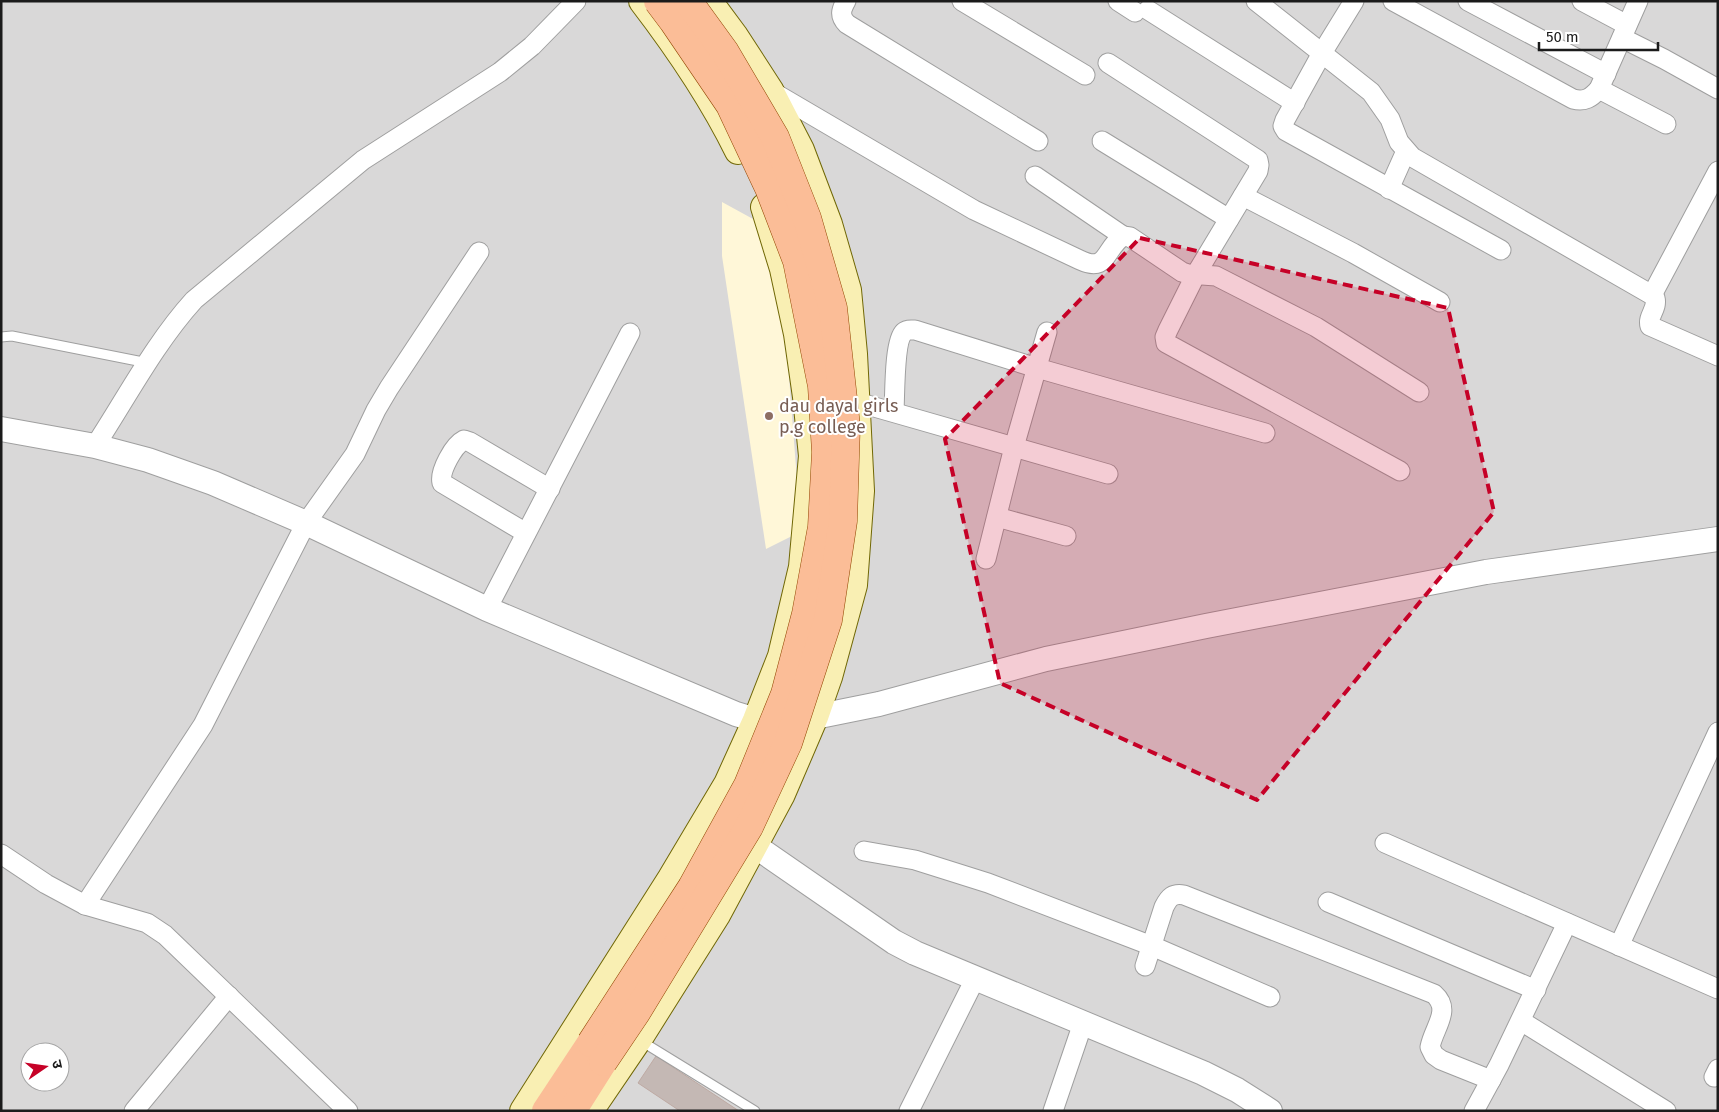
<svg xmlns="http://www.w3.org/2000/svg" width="1719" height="1112" font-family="'Fira Sans','Noto Sans Devanagari',sans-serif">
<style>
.residential{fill:#d9d8d8;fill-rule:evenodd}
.education{fill:#fff7d8}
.building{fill:#c4b8b4;stroke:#beaaa3}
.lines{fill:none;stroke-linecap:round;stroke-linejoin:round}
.service-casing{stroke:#9f9f9f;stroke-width:11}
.minor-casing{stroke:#9f9f9f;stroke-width:21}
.tertiary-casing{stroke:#9f9f9f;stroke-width:26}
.secondary-casing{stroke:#706705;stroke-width:28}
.primary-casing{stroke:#924600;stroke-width:29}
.service{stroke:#fff;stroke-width:9}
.minor{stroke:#fff;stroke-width:19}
.tertiary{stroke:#fff;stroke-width:24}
.secondary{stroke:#f9efb3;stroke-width:26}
.primary{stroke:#fbbd97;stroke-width:28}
.primary-bridge-casing{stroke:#924600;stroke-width:29;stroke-linecap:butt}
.primary-bridge{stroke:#fbbd97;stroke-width:28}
.marked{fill:#c60127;fill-opacity:0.2;stroke:#c60127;stroke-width:4;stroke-dasharray:10 6;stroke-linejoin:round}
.education-dot{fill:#8d6e63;stroke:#fff;stroke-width:2}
.labels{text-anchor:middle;stroke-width:4;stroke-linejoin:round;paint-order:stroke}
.education-label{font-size:18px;fill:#785e54;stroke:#fff;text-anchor:start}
</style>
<rect width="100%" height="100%" fill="#ede6e1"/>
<path class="residential" d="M1,1H1718V1111H1ZM30,1052H60V1082H30Z"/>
<polygon class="education" points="722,202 766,226 786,338 798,493 804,530 766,549 722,256"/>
<polygon class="building" points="656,1056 739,1111 680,1111 638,1083"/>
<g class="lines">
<defs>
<g id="service">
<polyline points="1,337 12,336 148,363"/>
<polyline points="641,1041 755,1111"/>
</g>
<g id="minor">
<path d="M846,1C841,10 839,16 847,24L1038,141"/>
<polyline points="962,1 1085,75"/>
<polyline points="1118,1 1135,12"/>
<path d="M1256,1L1371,92L1390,119L1399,142L1412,157L1652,295L1655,298C1658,309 1647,316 1650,326L1718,356"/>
<polyline points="1354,1 1322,53 1285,120 1283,126 1286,131 1501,250"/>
<path d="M1393,1L1573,99C1585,102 1591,98 1599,89L1638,1"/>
<polyline points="1468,1 1606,74"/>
<polyline points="1582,1 1627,25"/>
<polyline points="1148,10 1295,103"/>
<polyline points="1622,38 1664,59 1718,89"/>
<polyline points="1108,63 1258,160 1259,165 1258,171 1196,274 1168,330 1165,337 1166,343 1400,471"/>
<polyline points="1599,89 1666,124"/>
<path d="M771,91L974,210L1080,260C1108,273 1104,249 1123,236L1130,237L1182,272L1188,274L1216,276L1316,327L1419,392"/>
<polyline points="1102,141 1229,219"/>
<polyline points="1035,176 1123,236"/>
<polyline points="1389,189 1406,151"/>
<polyline points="1243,196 1353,253 1440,302"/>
<polyline points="1652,295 1718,171"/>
<polyline points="857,402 1108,474"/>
<path d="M894,411C895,395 894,341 904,332C907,329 911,330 915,330L1037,368L1265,433"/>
<path d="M95,446C127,397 155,343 194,300L363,160L500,72L532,46L576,1"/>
<polyline points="997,517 1066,536"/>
<path d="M526,533L442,483C439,471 454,445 464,440L470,442L550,489"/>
<polyline points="986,559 1014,447 1047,332"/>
<polyline points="487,609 630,333"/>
<polyline points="1385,843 1718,989"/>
<polyline points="864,851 915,860 988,883 1152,946 1270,997"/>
<polyline points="1,854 46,884 85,905 147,923 165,935 348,1111"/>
<polyline points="1328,902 1536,990"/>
<polyline points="85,905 203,725 306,523 355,454 376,410 389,388 479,252"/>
<polyline points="1619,946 1718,732"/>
<path d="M1145,966L1164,907C1169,897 1173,893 1184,895L1434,994C1452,1010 1434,1027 1430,1047L1434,1055L1441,1060L1491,1080"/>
<polyline points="1521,1021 1666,1111"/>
<polyline points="1714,1077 1718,1069"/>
<polyline points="134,1111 229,996"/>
<polyline points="909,1111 975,979"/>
<polyline points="1053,1111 1083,1023"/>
<polyline points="1474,1111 1499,1065 1567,923"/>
</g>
<g id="tertiary">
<polyline points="1,429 95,446 148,460 213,483 306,523 487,609 736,714 756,720 774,723 800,720 879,704 1046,659 1206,626 1486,572 1718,539"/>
<polyline points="755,846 894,942 915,953 1203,1073 1237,1090 1270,1111"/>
</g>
<g id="secondary">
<path d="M642,1C678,48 712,98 738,151"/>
<polyline points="523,1111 671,878 727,784 756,720 781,656 802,567 812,456 806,397 797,334 783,269 764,207"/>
<polyline points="590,1111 639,1039 717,915 782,794 815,717 829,677 854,585 861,491 854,354 848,290 829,224 801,150 770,90 735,36 709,1"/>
</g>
<g id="primary">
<polyline points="546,1111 591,1043"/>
<polyline points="572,1111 603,1062"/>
</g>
</defs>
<use href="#service" class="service-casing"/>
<use href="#minor" class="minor-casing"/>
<use href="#tertiary" class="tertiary-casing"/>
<use href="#secondary" class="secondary-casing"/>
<use href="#primary" class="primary-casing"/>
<use href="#service" class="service"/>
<use href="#minor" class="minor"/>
<use href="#tertiary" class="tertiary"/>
<use href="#secondary" class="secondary"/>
<use href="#primary" class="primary"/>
<defs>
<g id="primary-bridge">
<polyline points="591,1043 692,887 748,785 785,694 806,614 822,527 826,452 822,386 797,261 769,188 730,105 673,21 658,1"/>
<polyline points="603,1062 636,1013 749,827 788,743 828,620 843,521 846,426 833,308 807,218 775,137 725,52 688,1"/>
</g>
</defs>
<use href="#primary-bridge" class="primary-bridge-casing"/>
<use href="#primary-bridge" class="primary-bridge"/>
</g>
<path class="marked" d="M1140,238L1448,308L1494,512L1257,800L1000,683L945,439Z"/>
<circle class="education-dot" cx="769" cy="416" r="5"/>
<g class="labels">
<g class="education-label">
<text x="779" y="412">dau dayal girls<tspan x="779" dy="21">p.g college</tspan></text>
</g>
</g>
<rect width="1719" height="1112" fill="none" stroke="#1b1b1b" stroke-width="5"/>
<g transform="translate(45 1067) rotate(77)"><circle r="24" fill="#ffffff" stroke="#a4a4a4"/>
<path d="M0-4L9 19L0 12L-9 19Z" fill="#c60127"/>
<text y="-8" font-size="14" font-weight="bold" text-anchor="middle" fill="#1b1b1b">उ</text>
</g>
<path d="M1539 42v8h119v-8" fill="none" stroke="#1b1b1b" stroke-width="2.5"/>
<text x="1546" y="42" font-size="15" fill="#1b1b1b" stroke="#ffffff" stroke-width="4" paint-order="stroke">50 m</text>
</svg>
